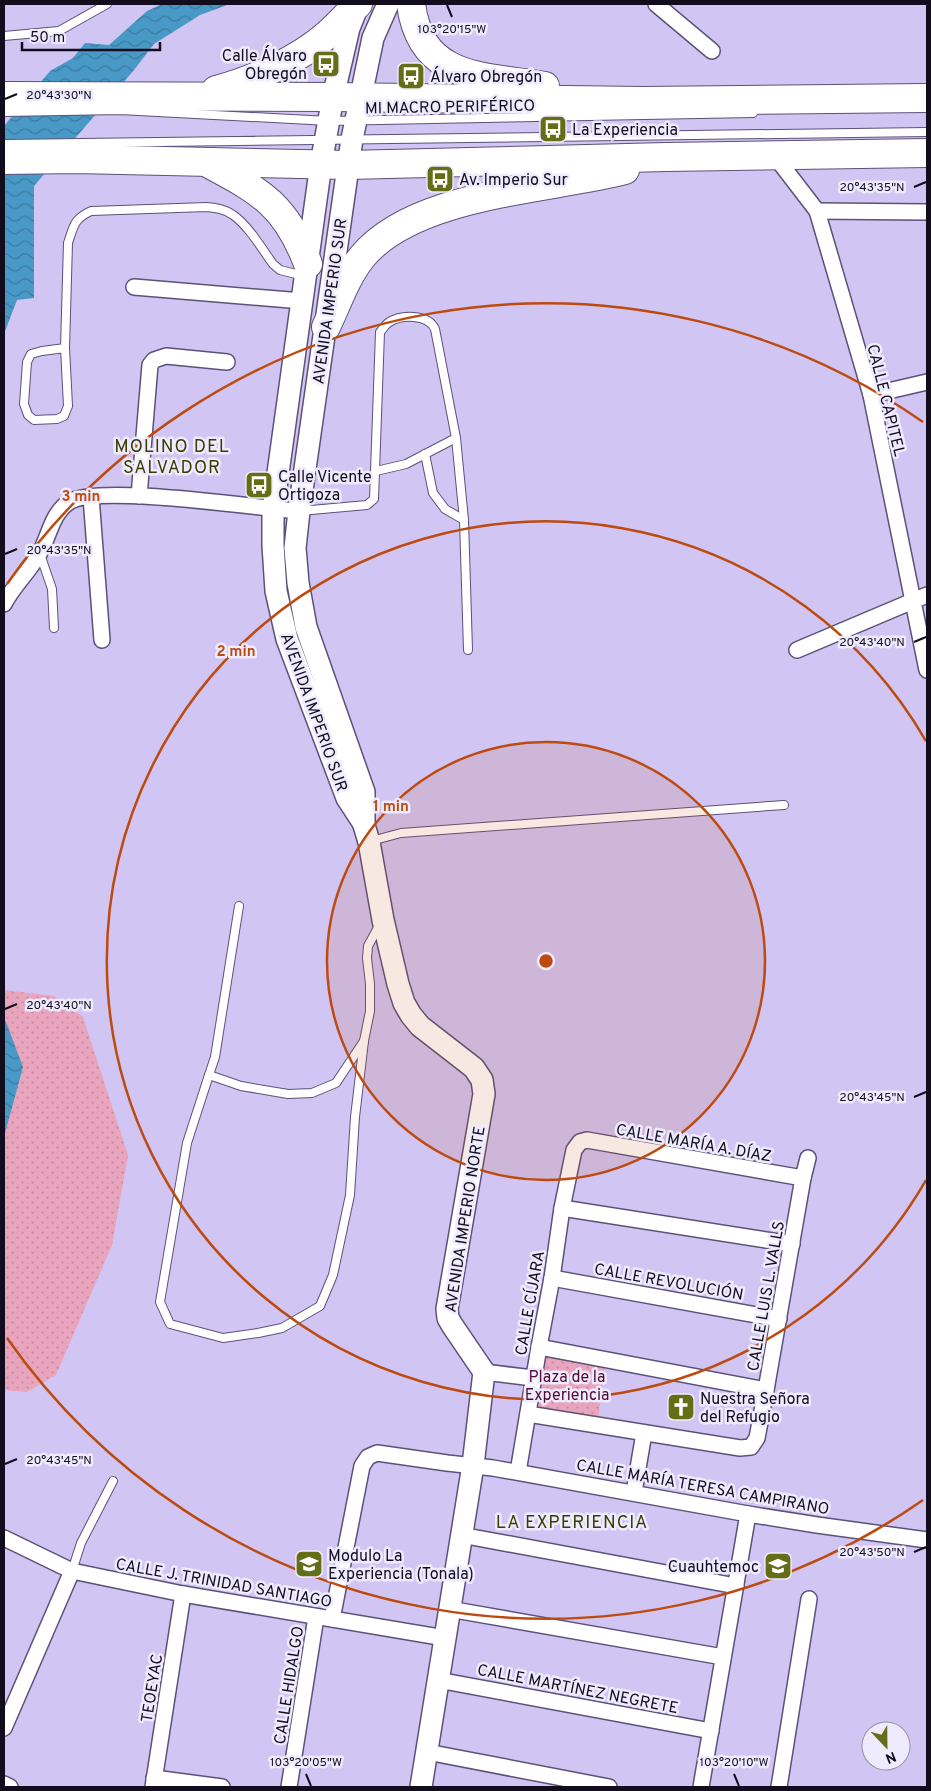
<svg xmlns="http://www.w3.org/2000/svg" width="931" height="1791" font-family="Overpass,sans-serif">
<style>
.park{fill:url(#park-dots)}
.water{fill:url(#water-waves)}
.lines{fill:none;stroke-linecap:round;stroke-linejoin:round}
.lane-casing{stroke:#5c5179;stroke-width:10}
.street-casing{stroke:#5c5179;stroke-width:18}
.secondary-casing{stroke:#5c5179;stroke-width:24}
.highway-casing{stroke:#5c5179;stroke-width:30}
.lane{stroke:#fff;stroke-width:8}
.street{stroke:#fff;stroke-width:15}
.secondary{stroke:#fff;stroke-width:21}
.highway{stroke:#fff;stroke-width:28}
.ticks{fill:none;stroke:#120d1d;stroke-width:2}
.ring{fill:none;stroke:#bd4a0f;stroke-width:2.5}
.labels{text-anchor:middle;stroke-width:5;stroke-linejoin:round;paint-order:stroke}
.poi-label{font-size:16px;fill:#120d1d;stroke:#efebfe;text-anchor:start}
.street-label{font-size:16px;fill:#120d1d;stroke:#efebfe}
.park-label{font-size:16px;fill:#520b2e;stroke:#efebfe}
.neighbourhood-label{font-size:18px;letter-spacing:1px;fill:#373d00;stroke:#efebfe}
.ticks-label{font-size:12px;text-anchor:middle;fill:#120d1d;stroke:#efebfe;stroke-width:5;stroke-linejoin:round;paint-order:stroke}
.centre{fill:#bd4a0f;stroke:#efebfe;stroke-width:2.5}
.ring-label{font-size:15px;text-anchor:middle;font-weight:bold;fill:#bd4a0f;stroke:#efebfe;stroke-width:5;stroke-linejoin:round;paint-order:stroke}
</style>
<defs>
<pattern id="park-dots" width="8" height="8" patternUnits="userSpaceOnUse" patternTransform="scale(1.25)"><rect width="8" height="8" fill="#e8a5bd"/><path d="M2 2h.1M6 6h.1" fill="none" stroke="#c68da2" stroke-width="1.8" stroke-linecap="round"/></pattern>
<pattern id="water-waves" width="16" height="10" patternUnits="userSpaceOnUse" patternTransform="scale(1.25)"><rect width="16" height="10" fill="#4999c6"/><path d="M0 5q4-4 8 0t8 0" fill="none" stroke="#3b7ba0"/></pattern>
</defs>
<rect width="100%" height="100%" fill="#d1c5f4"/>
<g class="park">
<polygon points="4,990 54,996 83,1017 128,1155 112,1245 56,1375 27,1392 4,1390"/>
<polygon points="542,1348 605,1365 598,1420 531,1411"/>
</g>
<g class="water">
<polygon points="162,4 230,4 200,15 154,44 134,70 34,186 34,298 17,300 4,334 4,126 50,71 73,58 85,43 109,45 147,11"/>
<polygon points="4,1019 6,1022 23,1067 4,1137"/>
</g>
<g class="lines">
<defs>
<g id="lane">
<polyline points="4,36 59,31 107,4"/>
<polyline points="4,112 120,110 329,121 753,113"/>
<polyline points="4,144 927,132"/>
<path d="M65,348L42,351L31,354L27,362L24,404L28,415L34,420L57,419L64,416L68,406L65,348L68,243C74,225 74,219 91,211L207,207C216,208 225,209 233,215C248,225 262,249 273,264L280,270L304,276"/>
<polyline points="425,454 433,493 445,509 464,520"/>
<polyline points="376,471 406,464 456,438"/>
<path d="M300,511L367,505L374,499L380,332C383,329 385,325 388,323C401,314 428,314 435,329L456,438L464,520L468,650"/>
<polyline points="40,554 52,589 54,628"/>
<polyline points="371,841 401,833 784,805"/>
<polyline points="239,906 215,1057 209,1075 241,1086 288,1094 312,1093 336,1083 364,1041 370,1011 370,984 367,958 368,946 380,924"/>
<polyline points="209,1075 187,1143 160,1302 170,1324 223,1338 258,1333 282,1328 320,1306 333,1275 350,1195 355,1117 364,1041"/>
<polyline points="72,1571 81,1543 113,1481"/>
</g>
<g id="street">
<polyline points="656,4 712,51"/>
<polyline points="774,155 817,211 871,395 927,670"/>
<polyline points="817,211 927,212"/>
<polyline points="134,287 302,301"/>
<polyline points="871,395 927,382"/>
<polyline points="139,496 150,365 154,360 166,356 227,362"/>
<polyline points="91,497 102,640"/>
<path d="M4,604C13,586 29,572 39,554C49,538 51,514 69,502C97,484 257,508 299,511"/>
<polyline points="797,650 927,595"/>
<polyline points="562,1208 792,1244"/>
<polyline points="552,1278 779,1319"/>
<polyline points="539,1347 766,1390"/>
<polyline points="484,1372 533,1378"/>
<polyline points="528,1414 740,1448 751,1447 757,1438 766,1390 803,1178 808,1158"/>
<polyline points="518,1472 539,1347 552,1278 562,1208 574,1150 580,1142 587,1140 803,1178"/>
<polyline points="634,1492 644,1433"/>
<polyline points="461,1535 736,1586"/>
<polyline points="4,1538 72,1571 183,1594 445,1638"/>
<polyline points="449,1609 723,1657"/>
<polyline points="332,1619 362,1466 368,1457 377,1453 447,1463 493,1468 748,1514 817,1525 927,1540"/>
<polyline points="438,1680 711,1731"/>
<polyline points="4,1728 72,1571"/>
<polyline points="427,1752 609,1787"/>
<polyline points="154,1778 222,1787"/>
<polyline points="4,1784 10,1787"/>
<polyline points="153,1787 183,1594"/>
<polyline points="289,1787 316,1617"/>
<polyline points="701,1787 748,1514"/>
<polyline points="779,1787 809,1599"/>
</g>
<g id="secondary">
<polyline points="388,4 373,38 352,139 299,511 295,548 298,583 306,627 364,792 364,825 369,842 383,920 398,984 404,1003 411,1015 420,1026 474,1068 482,1080 484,1094 447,1309 448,1318 452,1325 484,1372 473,1465 421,1787"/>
<polyline points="357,8 349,28 333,97 321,164 273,509 273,545 276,591 287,639 347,798 364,824"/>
</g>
<g id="highway">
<path d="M411,4C421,81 484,76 545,86"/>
<path d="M216,90C252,81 300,59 328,34C338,25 348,14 358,4"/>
<polyline points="4,96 333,97 643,101 927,98"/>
<polyline points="4,160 75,159 348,165 666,157 927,153"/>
<path d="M211,165C262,192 287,207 308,264"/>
<path d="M326,327C337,304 346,277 362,257C415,193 548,190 625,170"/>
</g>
</defs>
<use href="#lane" class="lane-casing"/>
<use href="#street" class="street-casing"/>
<use href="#secondary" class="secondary-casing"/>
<use href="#highway" class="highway-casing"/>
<use href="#lane" class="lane"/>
<use href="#street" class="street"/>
<use href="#secondary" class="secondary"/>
<use href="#highway" class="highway"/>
</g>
<path class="ticks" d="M447,5L452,17M5,99L17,94M914,187L926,182M5,554L17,549M914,642L926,637M5,1009L17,1004M914,1097L926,1092M5,1464L17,1459M914,1552L926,1547M306,1774L311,1786M734,1774L739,1786"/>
<circle cx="546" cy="961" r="219" fill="#bd4a0f" fill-opacity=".12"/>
<g class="ring">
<circle cx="546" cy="961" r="219"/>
<path d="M926 1180A439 439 0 1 1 926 741"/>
<path d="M923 1500A658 658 0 0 1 7 1338M7 584A658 658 0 0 1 923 422"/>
</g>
<defs>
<symbol id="bus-square" viewBox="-11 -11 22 22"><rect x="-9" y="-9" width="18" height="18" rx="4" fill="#646e17" stroke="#efebfe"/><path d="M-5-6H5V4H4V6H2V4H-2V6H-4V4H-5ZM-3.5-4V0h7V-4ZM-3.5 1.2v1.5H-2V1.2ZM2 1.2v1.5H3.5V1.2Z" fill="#fff"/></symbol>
<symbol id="church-square" viewBox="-11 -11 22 22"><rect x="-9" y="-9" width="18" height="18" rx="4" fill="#646e17" stroke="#efebfe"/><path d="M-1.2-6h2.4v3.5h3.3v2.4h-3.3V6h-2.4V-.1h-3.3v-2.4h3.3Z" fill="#fff"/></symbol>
<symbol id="university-square" viewBox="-11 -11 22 22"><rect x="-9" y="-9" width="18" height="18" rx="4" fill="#646e17" stroke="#efebfe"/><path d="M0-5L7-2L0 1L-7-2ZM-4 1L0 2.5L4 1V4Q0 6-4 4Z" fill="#fff"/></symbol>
<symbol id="school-square" viewBox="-11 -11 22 22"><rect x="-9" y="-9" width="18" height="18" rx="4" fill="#646e17" stroke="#efebfe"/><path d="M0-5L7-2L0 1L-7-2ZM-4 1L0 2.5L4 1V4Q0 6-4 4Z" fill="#fff"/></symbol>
</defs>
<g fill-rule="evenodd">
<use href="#bus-square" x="310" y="48" width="32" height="32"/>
<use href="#bus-square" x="395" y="60" width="32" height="32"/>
<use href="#bus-square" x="537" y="113" width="32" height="32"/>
<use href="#bus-square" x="424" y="163" width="32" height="32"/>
<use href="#bus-square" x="243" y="469" width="32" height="32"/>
<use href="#church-square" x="665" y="1391" width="32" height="32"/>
<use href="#university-square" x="293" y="1548" width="32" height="32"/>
<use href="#school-square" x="762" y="1550" width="32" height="32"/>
</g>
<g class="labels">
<g class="poi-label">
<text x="307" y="61" text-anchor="end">Calle Álvaro<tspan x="307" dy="18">Obregón</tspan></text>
<text x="430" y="82">Álvaro Obregón</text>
<text x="572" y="135">La Experiencia</text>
<text x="459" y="185">Av. Imperio Sur</text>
<text x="278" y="482">Calle Vicente<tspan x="278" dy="18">Ortigoza</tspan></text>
<text x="700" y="1404">Nuestra Señora<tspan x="700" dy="18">del Refugio</tspan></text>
<text x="328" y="1561">Modulo La<tspan x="328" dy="18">Experiencia (Tonala)</tspan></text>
<text x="759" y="1572" text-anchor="end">Cuauhtemoc</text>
</g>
<g class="street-label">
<text transform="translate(450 106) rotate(-1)" y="6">MI MACRO PERIFÉRICO</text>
<text transform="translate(329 301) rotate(-82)" y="6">AVENIDA IMPERIO SUR</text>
<text transform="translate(887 400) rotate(76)" y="6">CALLE CAPITEL</text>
<text transform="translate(315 712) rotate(70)" y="6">AVENIDA IMPERIO SUR</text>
<text transform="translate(694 1142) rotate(10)" y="6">CALLE MARÍA A. DÍAZ</text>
<text transform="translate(464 1219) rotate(-81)" y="6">AVENIDA IMPERIO NORTE</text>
<text transform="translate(669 1281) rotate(10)" y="6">CALLE REVOLUCIÓN</text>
<text transform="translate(765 1296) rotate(-80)" y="6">CALLE LUIS L. VALLS</text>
<text transform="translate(529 1303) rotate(-80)" y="6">CALLE CÍJARA</text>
<text transform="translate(703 1486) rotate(10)" y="6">CALLE MARÍA TERESA CAMPIRANO</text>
<text transform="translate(224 1582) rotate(10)" y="6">CALLE J. TRINIDAD SANTIAGO</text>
<text transform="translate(288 1685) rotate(-81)" y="6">CALLE HIDALGO</text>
<text transform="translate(151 1688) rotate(-81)" y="6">TEOEYAC</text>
<text transform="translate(578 1688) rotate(11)" y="6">CALLE MARTÍNEZ NEGRETE</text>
</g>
<g class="park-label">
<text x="567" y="1382">Plaza de la<tspan x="567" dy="18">Experiencia</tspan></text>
</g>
<g class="neighbourhood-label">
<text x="172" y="452">MOLINO DEL<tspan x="172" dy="21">SALVADOR</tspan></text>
<text x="572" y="1528">LA EXPERIENCIA</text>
</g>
</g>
<g class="ticks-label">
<text x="452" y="33">103°20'15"W</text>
<text x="59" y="99">20°43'30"N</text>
<text x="872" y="191">20°43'35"N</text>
<text x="59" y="554">20°43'35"N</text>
<text x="872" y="646">20°43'40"N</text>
<text x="59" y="1009">20°43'40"N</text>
<text x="872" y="1101">20°43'45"N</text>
<text x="59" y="1464">20°43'45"N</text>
<text x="872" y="1556">20°43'50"N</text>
<text x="306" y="1766">103°20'05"W</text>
<text x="734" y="1766">103°20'10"W</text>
</g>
<circle cx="546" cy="961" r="8" class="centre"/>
<g class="ring-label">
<text x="81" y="501">3 min</text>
<text x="236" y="656">2 min</text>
<text x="391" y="811">1 min</text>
</g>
<rect width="931" height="1791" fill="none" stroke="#120d1d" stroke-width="10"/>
<g transform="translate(886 1746) rotate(158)"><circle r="24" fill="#efebfe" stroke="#9792a4"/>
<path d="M0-4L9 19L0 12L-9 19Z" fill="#646e17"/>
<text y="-8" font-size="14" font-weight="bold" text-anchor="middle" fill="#120d1d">N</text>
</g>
<path d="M22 42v8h138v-8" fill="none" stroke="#120d1d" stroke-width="2.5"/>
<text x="30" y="42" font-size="15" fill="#120d1d" stroke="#efebfe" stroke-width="4" paint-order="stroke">50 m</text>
</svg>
